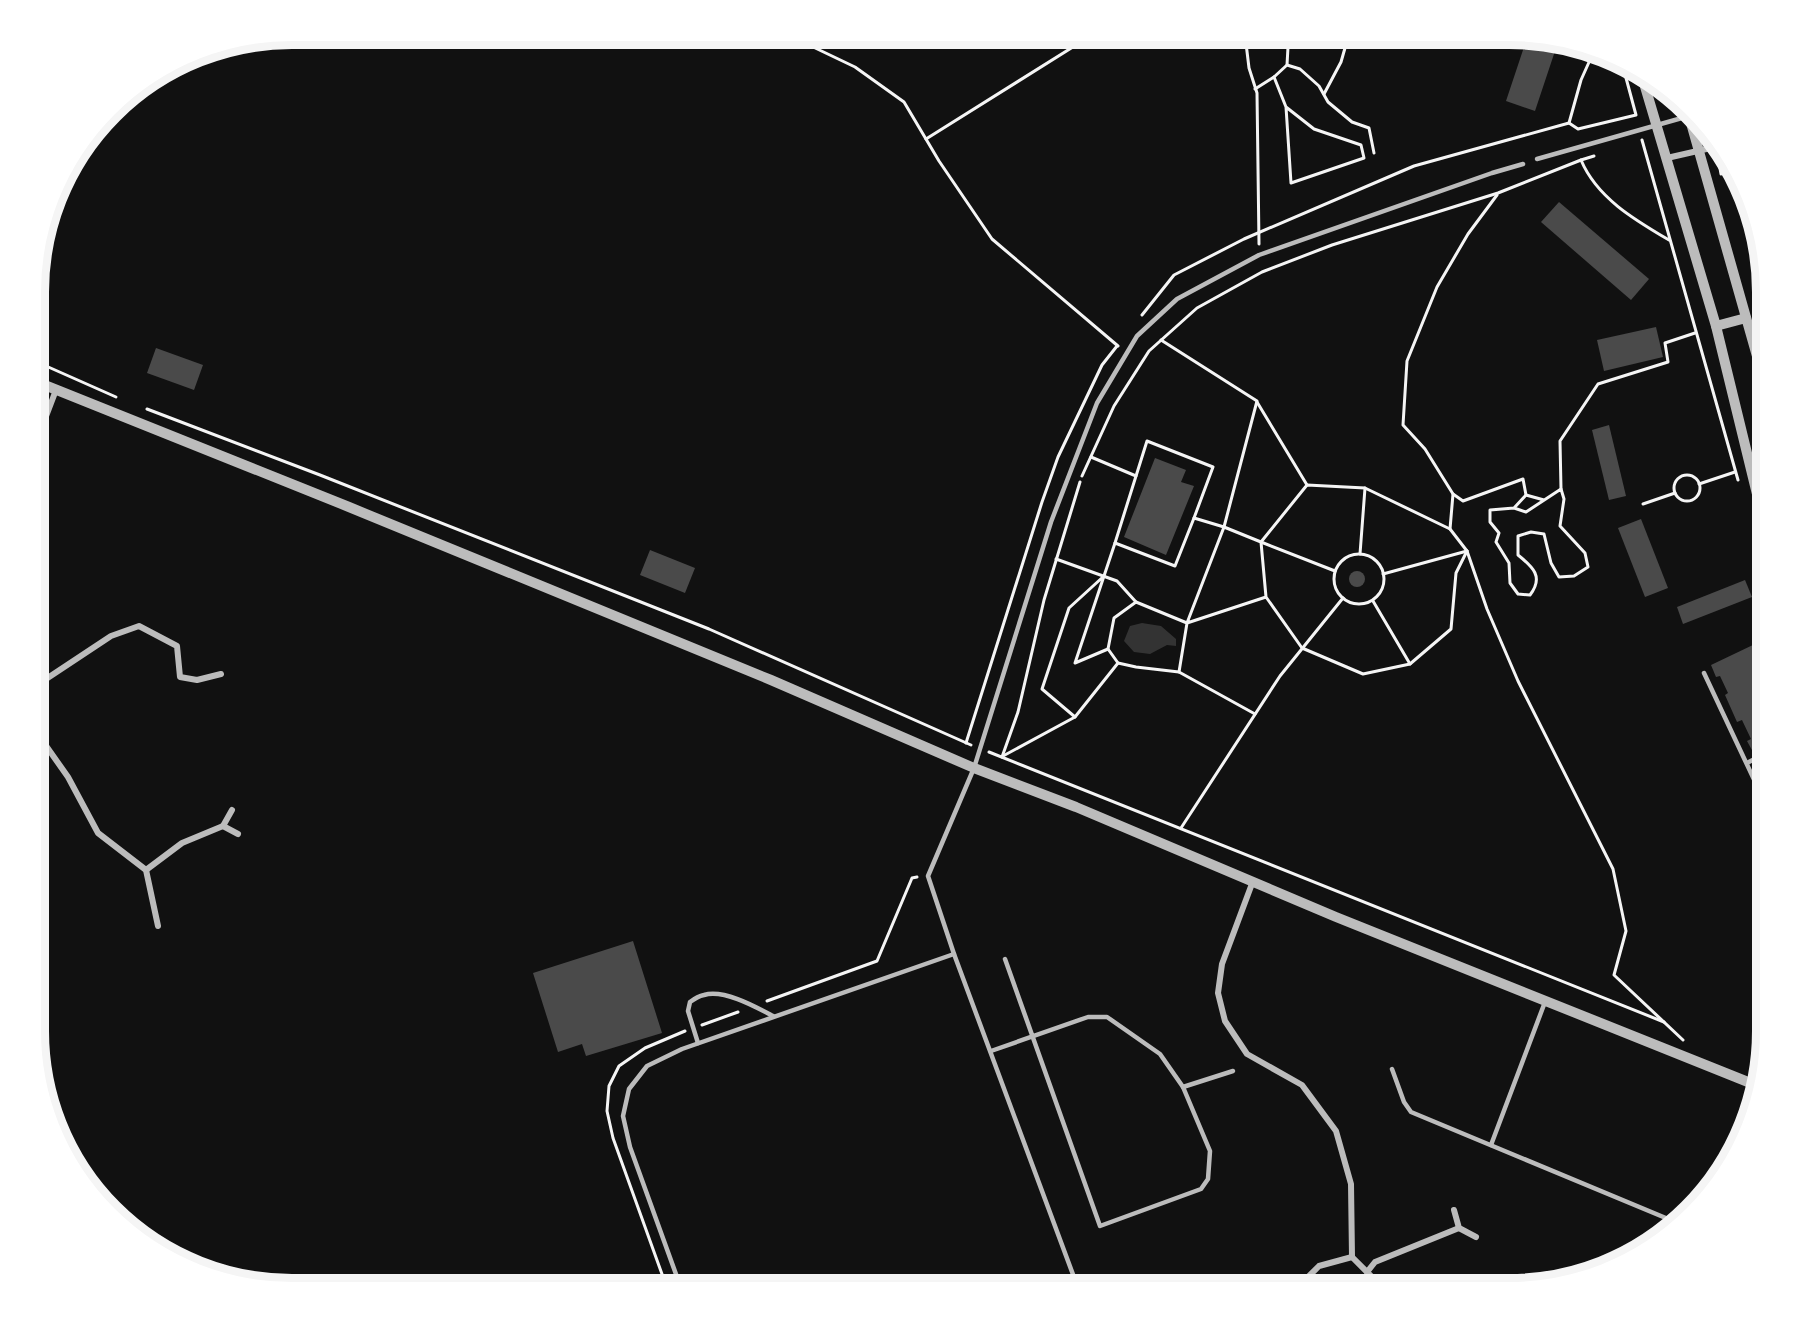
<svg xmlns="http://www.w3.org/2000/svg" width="1801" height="1323" font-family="'Nunito Sans',sans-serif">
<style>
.water{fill:#333}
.building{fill:#4a4a4a}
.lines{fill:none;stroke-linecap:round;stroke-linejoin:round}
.path{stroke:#f5f5f5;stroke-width:3}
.service{stroke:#bcbcbc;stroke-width:4.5}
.minor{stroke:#bcbcbc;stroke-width:6}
.tertiary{stroke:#bcbcbc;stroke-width:10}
.rim{fill:none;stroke:#f5f5f5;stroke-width:8}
</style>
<rect width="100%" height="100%" fill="#111"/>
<polygon class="water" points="1142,623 1161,626 1176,639 1176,646 1167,645 1150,654 1134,652 1124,641 1130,626"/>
<g class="building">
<polygon points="1528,35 1558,42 1535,111 1506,101"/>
<polygon points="1559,202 1649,279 1631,300 1541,222"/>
<polygon points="1656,327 1663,357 1604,371 1597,340"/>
<polygon points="156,348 203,365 194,390 147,373"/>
<polygon points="1609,425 1626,496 1609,500 1592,430"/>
<polygon points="1155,458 1186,470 1181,482 1194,486 1166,555 1124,537"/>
<polygon points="1641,519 1668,588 1645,597 1618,528"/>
<polygon points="650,550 695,568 685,593 640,575"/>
<circle cx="1357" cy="579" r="8"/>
<polygon points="1745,580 1752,597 1683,624 1677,607"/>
<polygon points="1755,644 1761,656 1757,658 1766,676 1766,746 1753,752 1747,741 1751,739 1742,720 1737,722 1725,695 1728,693 1720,676 1716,677 1711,665"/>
<polygon points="633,941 662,1033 586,1056 582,1044 558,1052 533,973"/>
</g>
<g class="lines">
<g class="path">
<polyline points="788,35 855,67 904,102 939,161 992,239 1118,346"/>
<polyline points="1245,35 1249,68 1257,93 1259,244"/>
<polyline points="1287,65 1288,47 1314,47 1325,35"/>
<polyline points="1274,77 1286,107 1314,129 1361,145 1364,158 1291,183 1286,107"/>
<polyline points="1255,89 1274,77 1287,65 1300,69 1319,86 1328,102 1352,122 1369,128 1374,153"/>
<polyline points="1324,94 1341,62 1347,41 1342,35"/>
<polyline points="1569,123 1578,129 1636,115 1622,63"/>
<polyline points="926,139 1092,35"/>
<polyline points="1642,140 1738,480"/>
<polyline points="1718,157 1721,174"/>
<polyline points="1581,160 1594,156"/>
<polyline points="1497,195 1468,234 1437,287 1407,361 1403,425 1425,449 1453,494 1450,529 1467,551 1487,609 1518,681 1613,869 1626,931 1614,975 1683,1040"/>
<polyline points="1142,315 1174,275 1244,239 1414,166 1569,123 1581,80 1594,51"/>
<polyline points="37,362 116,397"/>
<polyline points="1257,402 1307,485"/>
<polyline points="147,409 320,475 709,629 971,745"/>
<polyline points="1091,457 1136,476"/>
<circle cx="1687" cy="488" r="13"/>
<path d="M1082,476L1114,406L1149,351L1197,308L1262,272L1332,245L1498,193L1581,160C1597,198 1635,220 1669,240"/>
<polyline points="1699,484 1735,472"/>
<polyline points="1561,489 1560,441 1598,384 1668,362 1665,343 1695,333"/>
<polyline points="1453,494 1463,501 1523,479 1526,495"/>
<polyline points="1643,504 1675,493"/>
<path d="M1514,508L1490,510V522L1499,533L1496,542L1509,563L1510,583L1518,594L1530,595C1544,577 1533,567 1518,555V536L1531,532L1544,534L1551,563L1559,577L1574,576L1588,567L1585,553L1560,526L1564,499L1561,489L1526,512L1514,508L1526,495L1544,500"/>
<polyline points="1115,543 1147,441 1213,467 1194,518"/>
<polyline points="1758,543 1766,559"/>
<polyline points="1360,554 1365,488 1450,529"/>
<circle cx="1359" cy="579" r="25"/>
<polyline points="1056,559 1117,581 1136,602"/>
<polyline points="1335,571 1261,542 1307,485 1365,488"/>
<polyline points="1383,574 1467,551"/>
<polyline points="1104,576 1115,543 1175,566 1194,518 1224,527 1257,401 1161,340"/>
<polyline points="1266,597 1187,623 1179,672 1136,667 1118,663 1108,649 1114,618 1136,602 1187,623 1224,527 1261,542 1266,597 1302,648 1363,674 1410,664 1451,629 1456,573 1467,551"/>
<polyline points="1373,601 1410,664"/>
<polyline points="1179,672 1255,714"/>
<polyline points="1075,717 1042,689 1069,608 1104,576 1075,663 1108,649"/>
<polyline points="966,743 1042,502 1058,457 1102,365 1117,346"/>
<polyline points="989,752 1664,1022"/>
<polyline points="1003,756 1075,717 1118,663"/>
<polyline points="1002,757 1018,712 1044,600 1080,482"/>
<polyline points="1181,828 1280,676 1343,598"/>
<polyline points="767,1001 877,961 912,878 917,877"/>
<polyline points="702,1025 738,1012"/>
<polyline points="667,1288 613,1138 607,1111 609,1086 619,1066 645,1048 685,1031"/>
</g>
<g class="service">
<polyline points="1537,159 1689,116"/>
<polyline points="1704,673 1766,805"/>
<polyline points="1747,763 1766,753"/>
<path d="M698,1043L688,1011L690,1002C694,999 699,996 704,995C724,989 756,1007 773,1016"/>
<polyline points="991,1051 1088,1017 1107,1017 1160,1054 1183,1087 1210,1151 1208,1179 1201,1189 1100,1226 1005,959"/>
<polyline points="1392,1069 1404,1102 1411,1112 1673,1221"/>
<polyline points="1183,1087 1233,1071"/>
<polyline points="1491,1145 1545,1002"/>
<polyline points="681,1288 630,1147 623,1116 629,1089 647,1066 682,1049 954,954"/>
<polyline points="1078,1288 954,954 928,876 974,768 1051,522 1097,403 1137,336 1177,299 1259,255 1492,173 1523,164"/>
</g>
<g class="minor">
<polyline points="1667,158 1715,147"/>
<polyline points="37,440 56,390"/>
<polyline points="37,685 111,636 139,626 177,646 180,677 197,680 221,674"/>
<polyline points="37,733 68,777 98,833 146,870 158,926"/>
<polyline points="232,810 223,826 238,834"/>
<polyline points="146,870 182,843 223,826"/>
<polyline points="1253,881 1222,964 1218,993 1225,1021 1247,1054 1302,1085 1336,1131 1351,1184 1352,1257 1383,1288"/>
<polyline points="1454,1210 1459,1228 1476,1237"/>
<polyline points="1367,1272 1375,1262 1459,1228"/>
<polyline points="1297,1288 1319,1266 1352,1257"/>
</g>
<g class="tertiary">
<polyline points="1641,73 1716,326 1766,531"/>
<polyline points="1689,116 1766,388"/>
<polyline points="1716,326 1746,318"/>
<polyline points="37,382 349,507 771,680 974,768 1076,807 1336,917 1758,1086"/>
</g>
</g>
<path d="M0 0H1801V1323H0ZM292 45H1509A247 247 0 0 1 1756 292V1031A247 247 0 0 1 1509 1278H292A247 247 0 0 1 45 1031V292A247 247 0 0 1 292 45Z" fill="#fff" fill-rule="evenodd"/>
<path class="rim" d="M292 45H1509A247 247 0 0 1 1756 292V1031A247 247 0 0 1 1509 1278H292A247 247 0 0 1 45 1031V292A247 247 0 0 1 292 45Z"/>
</svg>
